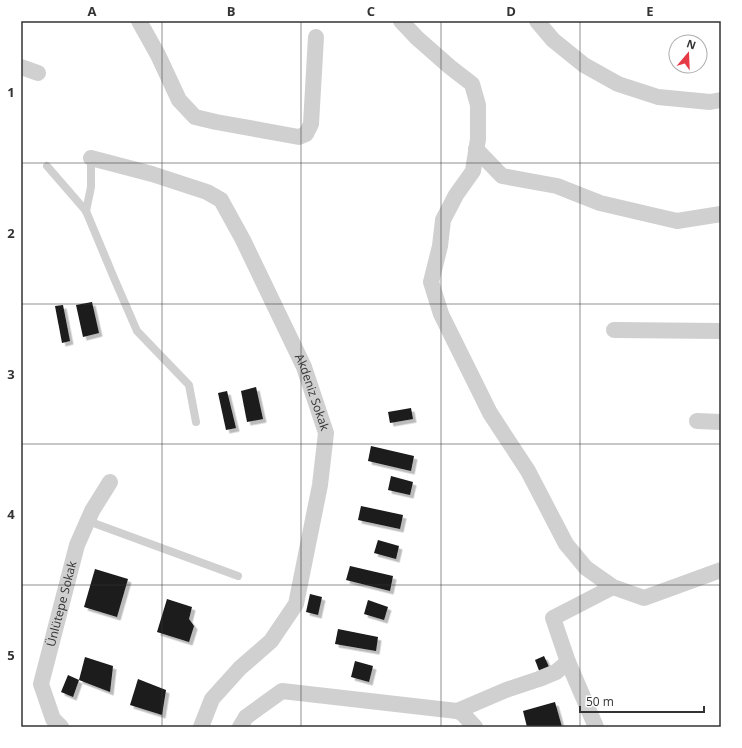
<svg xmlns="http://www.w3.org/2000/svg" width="742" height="748" font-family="'Open Sans',sans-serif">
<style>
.building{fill:#1a1a1a;filter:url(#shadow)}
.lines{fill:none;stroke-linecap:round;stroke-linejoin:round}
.lane{stroke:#d0d0d0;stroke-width:8}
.street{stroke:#d0d0d0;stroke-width:16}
.grid{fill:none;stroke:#333;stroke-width:1;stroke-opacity:0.55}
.labels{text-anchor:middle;stroke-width:4;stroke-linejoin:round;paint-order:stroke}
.street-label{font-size:12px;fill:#333;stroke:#fff}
.neatline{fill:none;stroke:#333;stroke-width:1.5}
.grid-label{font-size:13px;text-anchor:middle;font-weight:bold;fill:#333}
</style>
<defs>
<filter id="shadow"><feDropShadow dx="3.5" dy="3.5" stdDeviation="0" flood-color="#0004"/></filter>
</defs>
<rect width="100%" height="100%" fill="#fff"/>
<g class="building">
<polygon points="92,302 99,333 83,337 76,305"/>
<polygon points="63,305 70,341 62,343 55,306"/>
<polygon points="256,387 263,419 247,422 241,391"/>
<polygon points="227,391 236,428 226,430 218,393"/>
<polygon points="411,408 413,419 390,423 388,412"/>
<polygon points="371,446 414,456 411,471 368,461"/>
<polygon points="391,476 413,482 410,495 388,490"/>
<polygon points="361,506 403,515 400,529 358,520"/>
<polygon points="378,540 399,546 396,559 374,553"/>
<polygon points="350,566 393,576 390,591 346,580"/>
<polygon points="95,569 128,579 117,617 84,607"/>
<polygon points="310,594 322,597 318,615 306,612"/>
<polygon points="167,599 192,607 189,619 194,626 189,642 157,632"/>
<polygon points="368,600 388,607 384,620 364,614"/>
<polygon points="338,629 378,637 376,651 335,644"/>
<polygon points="544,656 550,669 540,673 535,660"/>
<polygon points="85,657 113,666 110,692 79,680"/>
<polygon points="355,661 373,666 369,682 351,677"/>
<polygon points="68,675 79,680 73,697 61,692"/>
<polygon points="138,679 166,690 162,715 130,705"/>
<polygon points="555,702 562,727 527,727 523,711"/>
</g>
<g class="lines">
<g class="lane">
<polyline points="47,166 86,211 114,278 137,331 189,385 196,422"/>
<polyline points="86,211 91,187 91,158"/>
<polyline points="88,521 238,576"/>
</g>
<g class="street">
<polyline points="139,21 158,55 179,100 195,117 216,122 299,137 306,134 311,124 316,37"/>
<polyline points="401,21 417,38 450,67 472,84 478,105 478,139 473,171 456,195 443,220 440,246 431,282 441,314 490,413 528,471 566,544 586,568 613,587 644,598 721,570"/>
<polyline points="537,21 553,40 584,65 618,84 658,97 710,102 721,100"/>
<polyline points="21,67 38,73"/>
<polyline points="476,149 502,176 557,186 600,203 677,221 721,214"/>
<path id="s1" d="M91,158L152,174L207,192L221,200L243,240L304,367L326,433L320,485L296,604L271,641L240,668L212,699L201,727"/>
<polyline points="614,330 721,331"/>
<polyline points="697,421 721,422"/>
<polyline points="457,711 506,690 539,679 556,672 568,662"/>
<path id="s2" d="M61,727L53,719L41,684L77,545L92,511L110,482"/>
<polyline points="240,727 246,717 282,691 457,711 462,713 475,727"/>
<polyline points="596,727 568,662 553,618 613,587"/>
</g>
</g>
<path class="grid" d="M162,21V727M301,21V727M441,21V727M580,21V727M21,163H721M21,304H721M21,444H721M21,585H721"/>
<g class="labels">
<g class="street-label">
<text dy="4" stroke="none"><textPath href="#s1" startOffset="350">Akdeniz Sokak</textPath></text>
<text dy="4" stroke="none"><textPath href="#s2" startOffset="131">Ünlütepe Sokak</textPath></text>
</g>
</g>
<rect width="742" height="748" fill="none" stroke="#ffffff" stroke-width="44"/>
<g transform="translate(688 54) rotate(19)"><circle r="19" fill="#ffffff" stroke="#adadad"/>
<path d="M0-3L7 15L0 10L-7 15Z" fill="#e63946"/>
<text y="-6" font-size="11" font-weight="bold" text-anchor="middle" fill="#333333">N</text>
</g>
<path d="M580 706v6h124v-6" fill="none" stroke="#333333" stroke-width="2"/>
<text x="586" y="706" font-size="12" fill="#333333" stroke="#ffffff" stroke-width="3" paint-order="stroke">50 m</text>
<rect x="22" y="22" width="698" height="704" class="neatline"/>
<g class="grid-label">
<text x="92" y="16">A</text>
<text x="231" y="16">B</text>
<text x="371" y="16">C</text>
<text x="511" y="16">D</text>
<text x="650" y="16">E</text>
<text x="11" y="97">1</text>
<text x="11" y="238">2</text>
<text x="11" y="379">3</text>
<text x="11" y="519">4</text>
<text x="11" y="660">5</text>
</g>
</svg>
